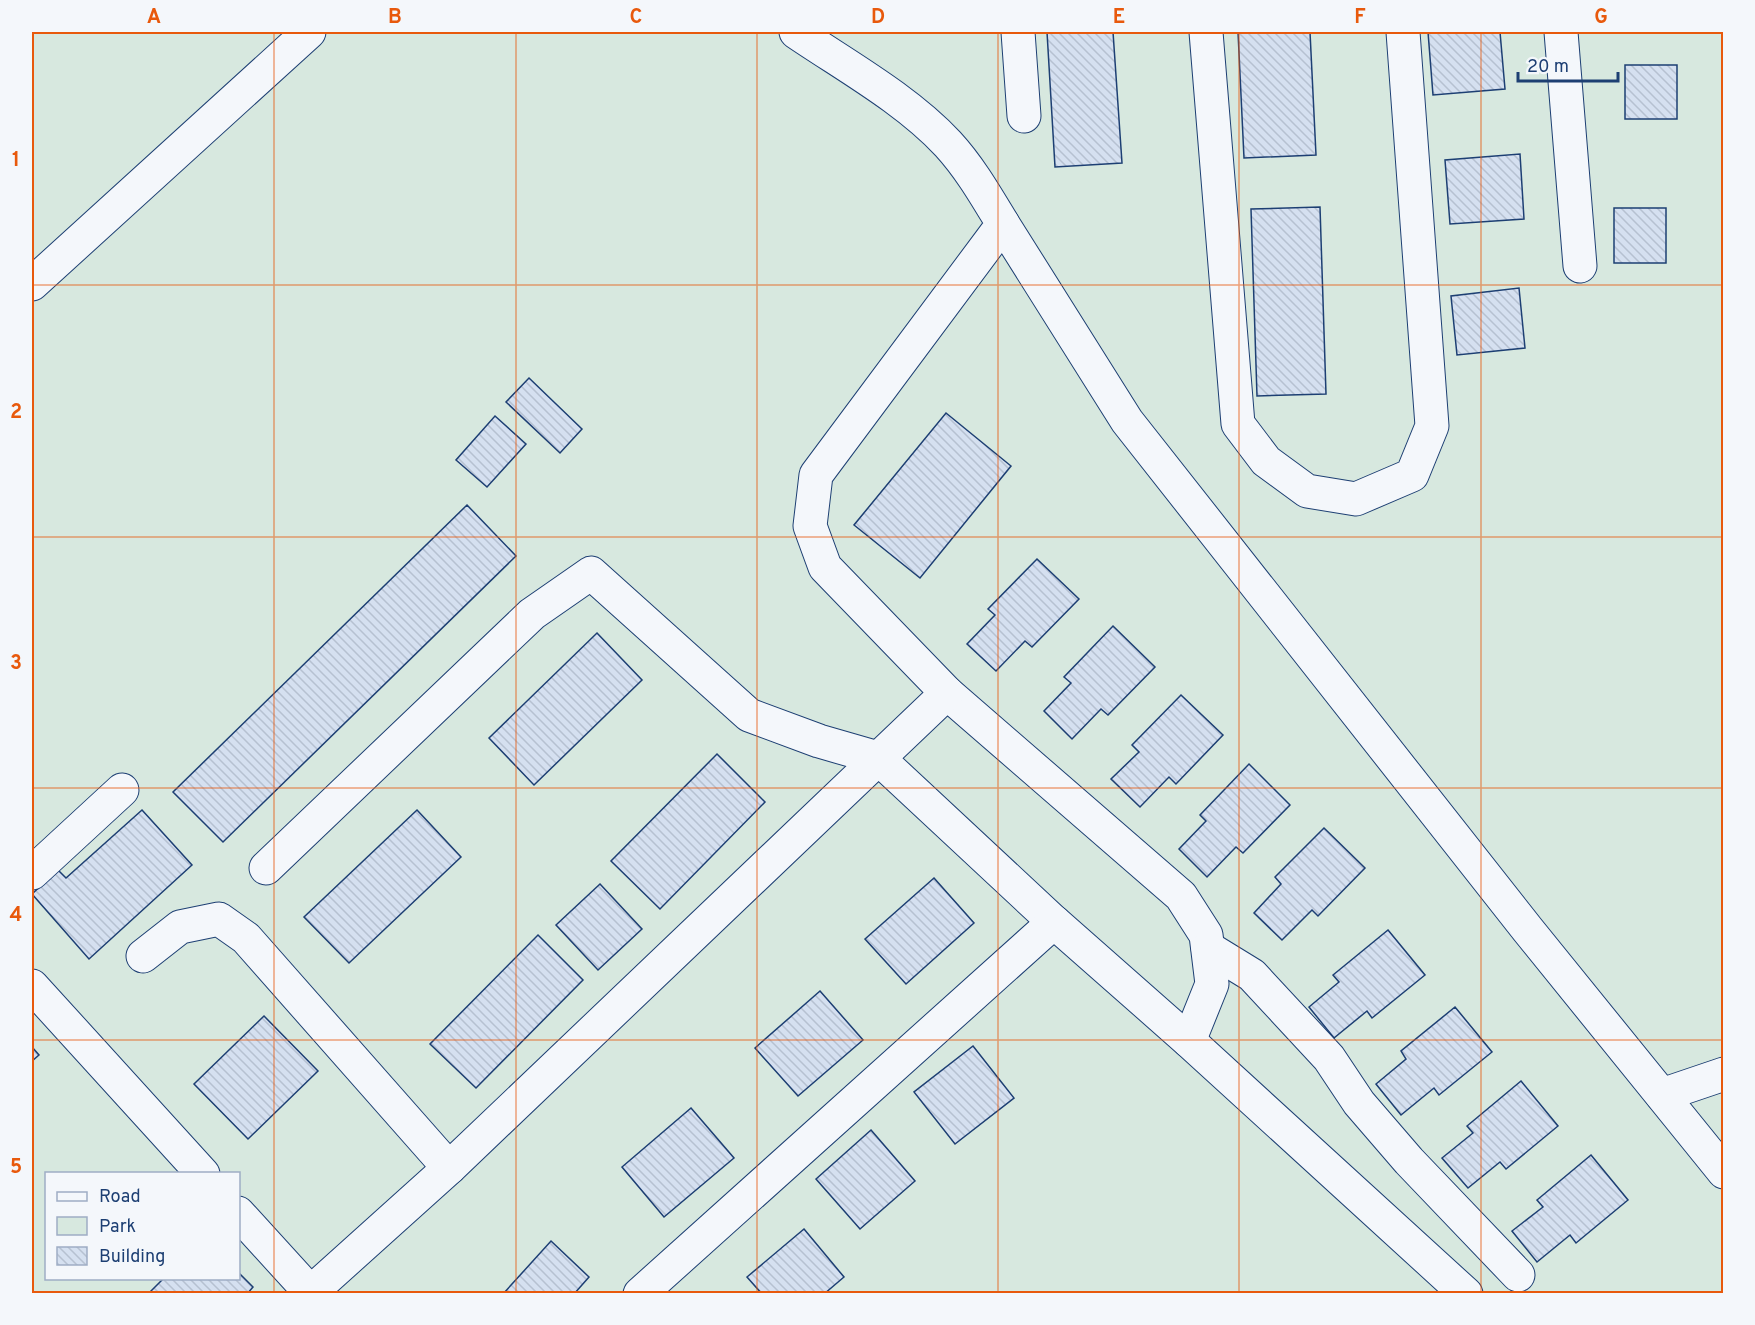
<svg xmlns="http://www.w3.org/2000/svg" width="1755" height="1325" font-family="Overpass,sans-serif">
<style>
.park{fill:#d7e8df;stroke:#687fa3;stroke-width:1.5;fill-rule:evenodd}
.building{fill:url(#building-back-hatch);stroke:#1d3f73;stroke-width:1.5}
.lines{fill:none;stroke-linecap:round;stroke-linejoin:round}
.minor-casing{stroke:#1d3f73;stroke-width:35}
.minor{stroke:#f4f7fb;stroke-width:33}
.grid{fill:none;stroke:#e8590c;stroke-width:1.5;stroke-opacity:0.55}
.neatline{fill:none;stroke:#e8590c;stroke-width:2}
.grid-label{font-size:20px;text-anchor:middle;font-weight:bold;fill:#e8590c}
</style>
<defs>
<pattern id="building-back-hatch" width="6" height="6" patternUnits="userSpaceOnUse" patternTransform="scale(1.5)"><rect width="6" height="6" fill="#d5e0f0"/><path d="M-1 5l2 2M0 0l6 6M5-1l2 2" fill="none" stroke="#b6c1d1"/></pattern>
</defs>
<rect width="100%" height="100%" fill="#f4f7fb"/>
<path class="park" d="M32,32H1723V1293H32ZM46,1174H238V1278H46Z"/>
<g class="building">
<polygon points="1047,32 1113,32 1122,163 1055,167"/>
<polygon points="1238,32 1310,32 1316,155 1244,158"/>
<polygon points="1428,32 1500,32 1505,89 1433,95"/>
<rect x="1625" y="65" width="52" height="54"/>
<polygon points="1520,154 1524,219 1450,224 1445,160"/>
<polygon points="1320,207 1326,394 1257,396 1251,209"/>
<rect x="1614" y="208" width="52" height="55"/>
<polygon points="1519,288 1525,348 1457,355 1451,296"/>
<polygon points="529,378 582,429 560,453 506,402"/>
<polygon points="946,413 1011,466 920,578 854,525"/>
<polygon points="495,416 526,444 487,487 456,460"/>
<polygon points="467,505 516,556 223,842 173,792"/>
<polygon points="1037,559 1079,599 1032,647 1025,641 996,671 967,644 995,615 988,609"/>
<polygon points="1113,626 1155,667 1108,715 1101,709 1072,739 1044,711 1071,683 1064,677"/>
<polygon points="597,633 642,680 534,785 489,738"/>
<polygon points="1181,695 1223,735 1176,784 1169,777 1140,807 1111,779 1139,752 1132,745"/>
<polygon points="717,754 765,802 660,909 611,861"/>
<polygon points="1249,764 1290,805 1243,853 1236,847 1207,877 1179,849 1206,821 1200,815"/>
<polygon points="142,810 192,865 89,959 32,894 58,870 66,878"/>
<polygon points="417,810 461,857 349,963 304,917"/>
<polygon points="1324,828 1365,868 1318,916 1312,910 1282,940 1254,913 1281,884 1275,877"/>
<polygon points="934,878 974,923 906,984 865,939"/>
<polygon points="600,884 642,929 598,970 556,925"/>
<polygon points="1388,930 1425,975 1372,1018 1367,1011 1334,1038 1309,1007 1339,982 1333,975"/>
<polygon points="538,935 583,980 476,1088 430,1044"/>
<polygon points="820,991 863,1040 798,1096 755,1048"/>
<polygon points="1455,1007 1492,1052 1439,1095 1434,1088 1401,1115 1376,1084 1406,1059 1401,1051"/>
<polygon points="264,1016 318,1071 248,1139 194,1084"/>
<polygon points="973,1046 1014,1098 955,1144 914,1092"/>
<polygon points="32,1047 39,1055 32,1061"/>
<polygon points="1521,1081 1558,1126 1506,1169 1500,1162 1468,1188 1442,1158 1473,1133 1467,1126"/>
<polygon points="691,1108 734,1158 664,1217 622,1167"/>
<polygon points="871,1130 915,1181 860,1229 816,1179"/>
<polygon points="1591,1155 1628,1200 1576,1243 1570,1235 1537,1262 1512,1231 1543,1207 1537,1200"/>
<polygon points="804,1229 844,1277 824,1294 762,1294 747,1277"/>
<polygon points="551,1241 589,1277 574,1294 503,1294"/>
<polygon points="238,1272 253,1287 247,1294 148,1294 164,1278 238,1278"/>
</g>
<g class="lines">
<defs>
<g id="minor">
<path d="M796,32C846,66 906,99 948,144C970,168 986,196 1003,224L816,475L810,526L825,567L947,693L1181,896L1206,935L1212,984L1189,1041"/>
<polyline points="1018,32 1024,116"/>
<polyline points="1206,32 1238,424 1266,461 1307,491 1356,499 1412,475 1432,426 1403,32"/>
<polyline points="1561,32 1580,266"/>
<polyline points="1003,224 1127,421 1528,930 1724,1172"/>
<polyline points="32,284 309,32"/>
<polyline points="266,868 532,614 591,573 749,715 819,741 878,758 1054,922 1189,1041 1466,1294"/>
<polyline points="32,873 122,790"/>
<polyline points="1208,948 1252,975 1329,1058 1359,1103 1409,1161 1518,1275"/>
<polyline points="143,956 180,927 219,919 246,938 449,1168"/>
<polyline points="32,986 203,1174"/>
<polyline points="1662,1095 1724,1074"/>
<polyline points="238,1213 310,1292"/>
<polyline points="309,1294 449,1168 947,693"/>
<polyline points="640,1294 1054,922"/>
</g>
</defs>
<use href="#minor" class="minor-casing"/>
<use href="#minor" class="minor"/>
</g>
<path class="grid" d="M274,32V1294M516,32V1294M757,32V1294M998,32V1294M1239,32V1294M1481,32V1294M32,285H1724M32,537H1724M32,788H1724M32,1040H1724"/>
<rect width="1755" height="1325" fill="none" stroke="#f4f7fb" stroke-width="66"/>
<rect x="45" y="1172" width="195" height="108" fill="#f4f7fb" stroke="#9eadc5" stroke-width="1.5"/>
<rect x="57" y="1192" width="30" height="9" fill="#f4f7fb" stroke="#9eadc5" stroke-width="1.5"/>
<text x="99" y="1202" font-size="18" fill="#1d3f73">Road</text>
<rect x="57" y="1217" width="30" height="18" fill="#d7e8df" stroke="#9eadc5" stroke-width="1.5"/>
<text x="99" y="1232" font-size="18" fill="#1d3f73">Park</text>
<rect x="57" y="1247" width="30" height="18" fill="url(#building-back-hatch)" stroke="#9eadc5" stroke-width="1.5"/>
<text x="99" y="1262" font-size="18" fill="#1d3f73">Building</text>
<path d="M1518 72v9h100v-9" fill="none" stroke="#1d3f73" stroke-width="3"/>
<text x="1527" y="72" font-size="18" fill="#1d3f73" stroke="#f4f7fb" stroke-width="4.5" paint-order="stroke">20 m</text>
<rect x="33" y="33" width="1689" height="1259" class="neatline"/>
<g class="grid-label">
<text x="154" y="23">A</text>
<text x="395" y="23">B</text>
<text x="636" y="23">C</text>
<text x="878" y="23">D</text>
<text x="1119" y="23">E</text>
<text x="1360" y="23">F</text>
<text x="1601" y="23">G</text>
<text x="16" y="166">1</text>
<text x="16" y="418">2</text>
<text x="16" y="669">3</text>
<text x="16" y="921">4</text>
<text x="16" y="1173">5</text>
</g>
</svg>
